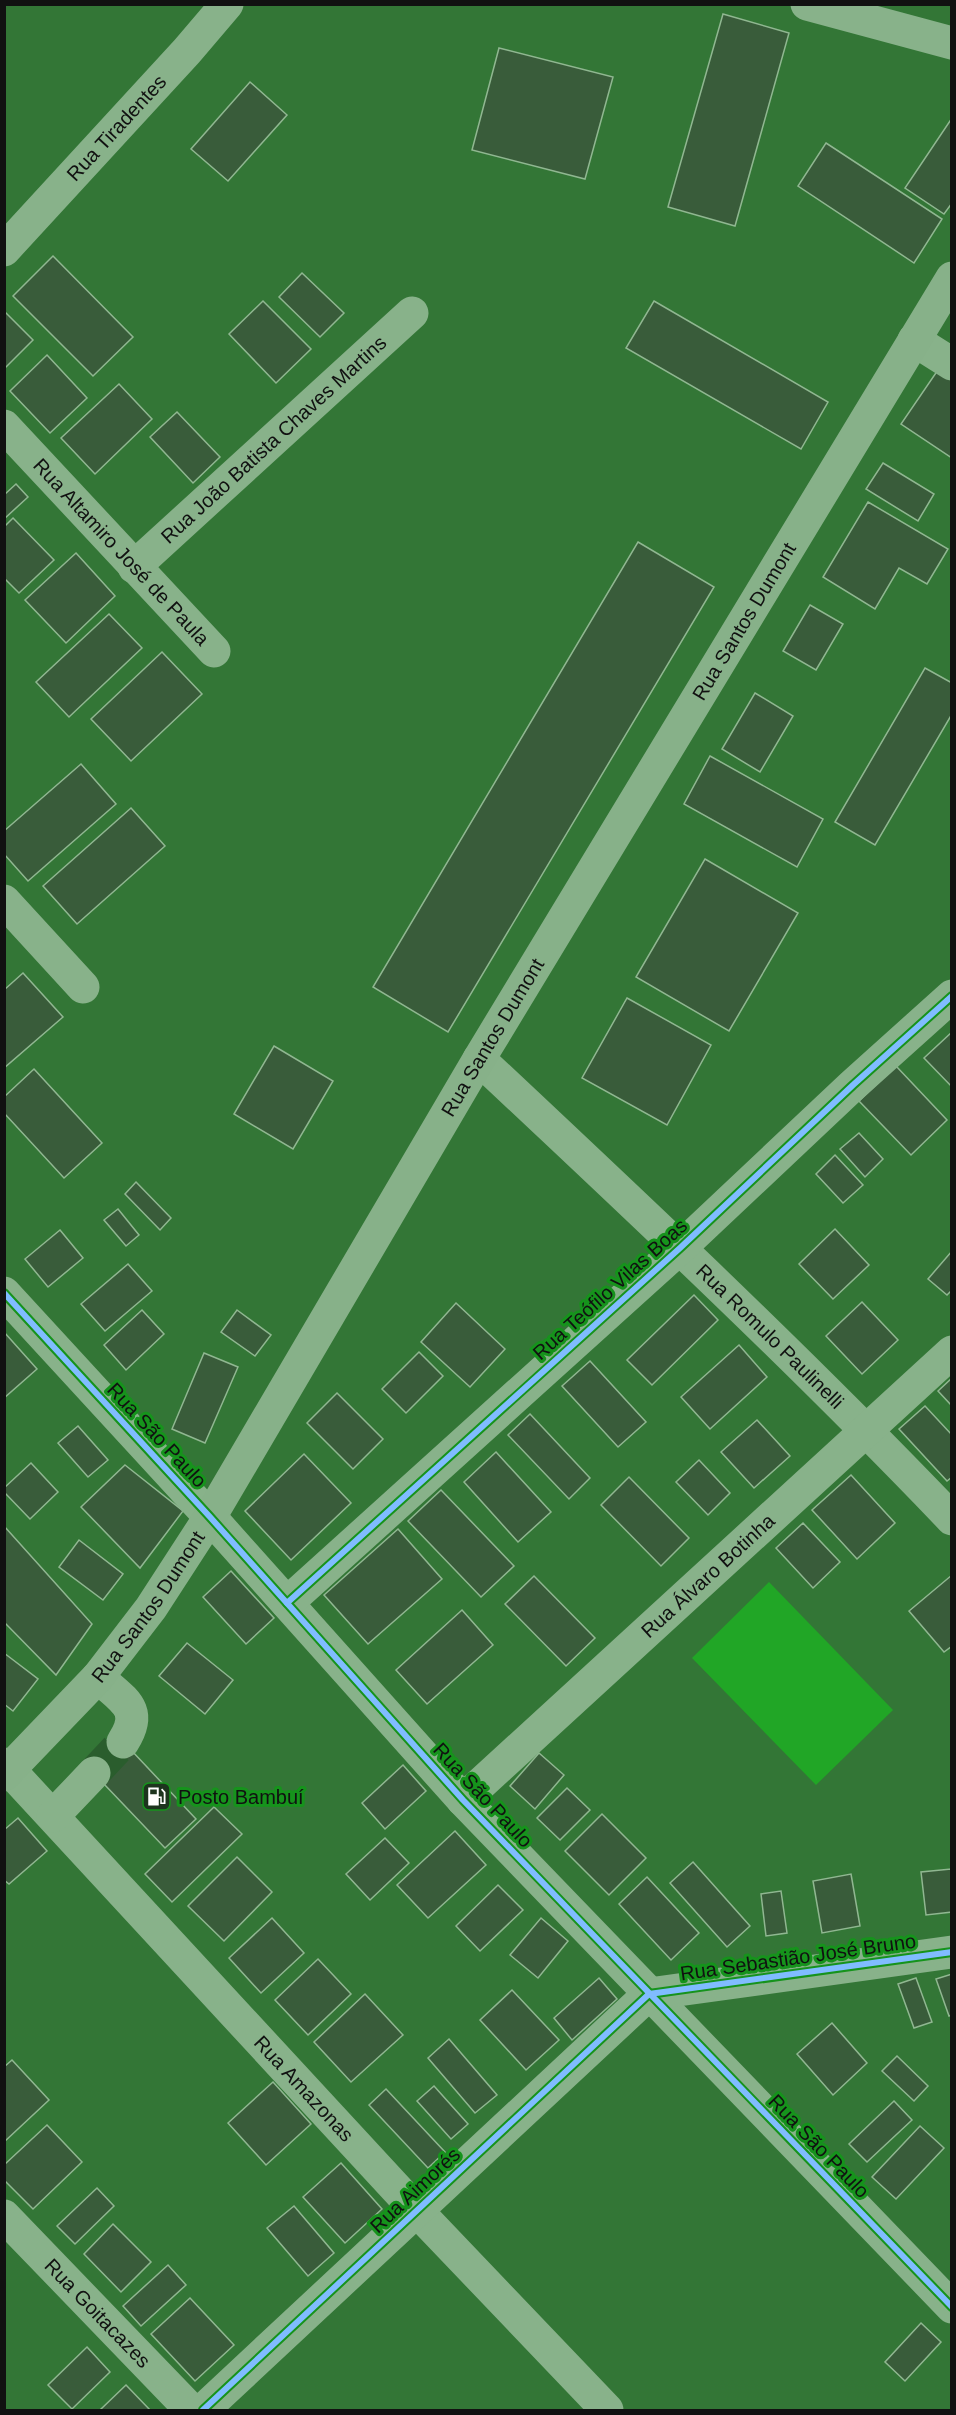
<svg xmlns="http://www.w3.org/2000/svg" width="956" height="2415" font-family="Arial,sans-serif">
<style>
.green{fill:#21a626}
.building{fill:#395c3a;stroke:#90b791;stroke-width:1.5}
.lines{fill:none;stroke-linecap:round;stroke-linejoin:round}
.minor-tunnel{stroke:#2a5d2d;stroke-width:33;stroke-dasharray:33 16;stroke-linecap:butt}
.minor{stroke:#88b28a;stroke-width:33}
.major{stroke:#87b189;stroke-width:33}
.cycleway-casing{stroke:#16931c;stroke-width:10}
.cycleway{stroke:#80bcff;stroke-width:6}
.labels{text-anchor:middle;stroke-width:6;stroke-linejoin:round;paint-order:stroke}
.street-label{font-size:20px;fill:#111;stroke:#16931c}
.poi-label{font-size:20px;fill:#111;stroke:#16931c;text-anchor:start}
</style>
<rect width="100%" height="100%" fill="#337636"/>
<polygon class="green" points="769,1582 893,1710 816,1785 692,1658"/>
<g class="building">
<polygon points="723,14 789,33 735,226 668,207"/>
<polygon points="499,48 613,77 585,179 472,150"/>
<polygon points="250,82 287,115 228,181 191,149"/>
<polygon points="952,118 952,203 944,214 905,188"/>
<polygon points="826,143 942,219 914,263 798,186"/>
<polygon points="53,256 133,337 93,376 13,296"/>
<polygon points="302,273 344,313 320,337 279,297"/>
<polygon points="263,301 311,349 276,383 229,334"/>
<polygon points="654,301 828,402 801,449 626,348"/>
<polygon points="4,311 33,340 4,369"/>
<polygon points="47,355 87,398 50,433 10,391"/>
<polygon points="942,364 952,370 952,458 901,424"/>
<polygon points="119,384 152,419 95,474 61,438"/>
<polygon points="177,412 220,457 193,483 150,437"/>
<polygon points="883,463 934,494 918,521 866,489"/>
<polygon points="16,484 28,497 4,519 4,495"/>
<polygon points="868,502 948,549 927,584 899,568 875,609 823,577"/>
<polygon points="13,518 54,560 19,593 4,578 4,527"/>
<polygon points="638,542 714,587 448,1032 373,987"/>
<polygon points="76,553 115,596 66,643 25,600"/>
<polygon points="810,605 843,624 816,670 783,651"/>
<polygon points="109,614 142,648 69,717 36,682"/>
<polygon points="162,652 202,694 131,761 91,719"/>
<polygon points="925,668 952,683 952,714 875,845 835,822"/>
<polygon points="755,693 793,716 760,772 722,749"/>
<polygon points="710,756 823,819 797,867 684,804"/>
<polygon points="81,764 116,804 28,881 4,854 4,831"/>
<polygon points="131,808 165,846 77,924 43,886"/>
<polygon points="705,859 798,913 729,1031 636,977"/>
<polygon points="23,973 63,1017 4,1068 4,990"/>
<polygon points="627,998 711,1045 667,1125 582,1078"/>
<polygon points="952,1032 952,1087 924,1058"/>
<polygon points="274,1046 333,1081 293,1149 234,1114"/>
<polygon points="896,1066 947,1120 911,1155 859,1101"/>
<polygon points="34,1069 102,1143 64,1178 4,1113 4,1097"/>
<polygon points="859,1133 883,1159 865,1177 840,1149"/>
<polygon points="835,1155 863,1185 843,1203 816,1174"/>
<polygon points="136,1182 171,1218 160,1230 125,1194"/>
<polygon points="118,1209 139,1235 126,1246 104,1220"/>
<polygon points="835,1229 869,1265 833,1299 799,1264"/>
<polygon points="60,1230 83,1258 48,1287 25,1259"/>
<polygon points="952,1251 952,1290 947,1295 928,1279"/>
<polygon points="128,1264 152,1291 105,1331 81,1304"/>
<polygon points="694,1295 718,1320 652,1385 627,1360"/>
<polygon points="862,1302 898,1340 862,1374 826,1336"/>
<polygon points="456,1303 505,1349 470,1387 421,1342"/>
<polygon points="142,1310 164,1334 126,1370 104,1345"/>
<polygon points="237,1310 271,1335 255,1356 221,1332"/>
<polygon points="4,1332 37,1369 4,1398"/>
<polygon points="739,1345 767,1377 710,1429 681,1397"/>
<polygon points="419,1352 443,1376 406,1413 382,1389"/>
<polygon points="204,1353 238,1367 205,1443 172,1429"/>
<polygon points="590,1361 646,1422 618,1447 562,1386"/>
<polygon points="952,1378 952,1406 938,1391"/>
<polygon points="337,1393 383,1439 353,1469 307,1423"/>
<polygon points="925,1406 952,1435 952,1477 947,1481 899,1429"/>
<polygon points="530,1414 590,1478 569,1499 508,1435"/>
<polygon points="757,1420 790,1456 754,1488 721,1452"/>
<polygon points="78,1426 108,1460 88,1477 58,1443"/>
<polygon points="496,1452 551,1512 518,1542 464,1482"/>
<polygon points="304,1454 351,1503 291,1560 245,1511"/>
<polygon points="699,1460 730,1493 708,1515 676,1482"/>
<polygon points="31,1463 58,1492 30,1519 4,1492 4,1488"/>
<polygon points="125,1465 183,1511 140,1568 81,1507"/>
<polygon points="851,1475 895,1523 857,1559 812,1510"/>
<polygon points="629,1477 689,1538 661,1566 601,1505"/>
<polygon points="441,1490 514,1566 481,1597 408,1521"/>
<polygon points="803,1523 840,1562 813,1588 776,1548"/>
<polygon points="4,1526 92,1624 56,1675 4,1622"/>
<polygon points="398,1529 442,1579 368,1644 324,1595"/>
<polygon points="79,1540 123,1574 103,1600 59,1567"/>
<polygon points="231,1571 274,1618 246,1644 203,1597"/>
<polygon points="952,1575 952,1646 944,1652 909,1611"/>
<polygon points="534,1576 595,1638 566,1666 505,1604"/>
<polygon points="462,1610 493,1645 427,1704 396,1670"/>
<polygon points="187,1643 233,1680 205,1714 159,1676"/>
<polygon points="4,1653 38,1679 13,1711 4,1704"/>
<polygon points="115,1733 196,1819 165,1848 83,1762"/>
<polygon points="539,1753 564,1775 535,1809 510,1786"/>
<polygon points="403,1765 426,1791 385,1829 362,1803"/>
<polygon points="567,1788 590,1810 560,1840 537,1818"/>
<polygon points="214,1807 242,1834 172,1902 145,1874"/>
<polygon points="602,1814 646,1858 609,1895 565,1851"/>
<polygon points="18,1818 47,1851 9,1884 4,1880 4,1830"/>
<polygon points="455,1831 486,1865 428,1918 397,1885"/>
<polygon points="385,1838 409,1863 370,1900 346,1874"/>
<polygon points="237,1857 272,1892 224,1941 188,1906"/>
<polygon points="693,1862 750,1926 727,1947 670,1883"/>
<polygon points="951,1869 952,1912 926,1915 921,1872"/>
<polygon points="851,1874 860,1926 822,1933 813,1881"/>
<polygon points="647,1877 699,1933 671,1960 619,1904"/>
<polygon points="498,1885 523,1910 480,1951 456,1926"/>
<polygon points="781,1891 787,1933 766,1936 761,1894"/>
<polygon points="272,1918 304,1953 261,1993 229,1958"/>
<polygon points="541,1918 568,1941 538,1978 510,1955"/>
<polygon points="318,1959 351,1994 308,2035 275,2000"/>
<polygon points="952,1974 952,2015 949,2016 936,1979"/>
<polygon points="599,1978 617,1999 572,2040 554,2018"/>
<polygon points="916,1978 932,2022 914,2028 898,1984"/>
<polygon points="512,1990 559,2040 526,2070 480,2020"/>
<polygon points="365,1994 403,2035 351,2082 314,2042"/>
<polygon points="832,2023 867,2063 833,2095 797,2054"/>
<polygon points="449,2039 497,2095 475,2113 428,2058"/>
<polygon points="897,2056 928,2086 914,2101 882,2071"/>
<polygon points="12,2060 49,2100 4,2142 4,2067"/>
<polygon points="273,2082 311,2124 266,2165 228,2123"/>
<polygon points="434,2086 468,2124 451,2139 417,2101"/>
<polygon points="386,2089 445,2152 428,2168 369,2105"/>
<polygon points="894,2101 912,2120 867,2162 849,2144"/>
<polygon points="47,2125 82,2162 33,2209 4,2180 4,2165"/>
<polygon points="920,2126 944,2148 896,2199 872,2177"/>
<polygon points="341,2163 382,2209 345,2243 303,2197"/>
<polygon points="97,2188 114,2206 75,2244 57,2226"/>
<polygon points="294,2206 334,2253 308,2276 267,2228"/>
<polygon points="113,2224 151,2262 121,2292 84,2254"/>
<polygon points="168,2265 186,2285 141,2326 123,2306"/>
<polygon points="190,2298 234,2345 195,2381 151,2334"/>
<polygon points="921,2323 941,2342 905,2381 885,2362"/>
<polygon points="87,2347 110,2372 72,2409 48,2385"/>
<polygon points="126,2385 150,2410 100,2410"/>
</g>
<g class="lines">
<polyline class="minor-tunnel" points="94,1773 123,1742"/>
<g class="minor">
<polyline points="807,4 952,43"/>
<path id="s1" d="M4,250L187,51L227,4"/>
<polyline points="914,340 952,364"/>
<path id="s2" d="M4,426L214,651"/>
<path id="s3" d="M134,567L412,313"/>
<polyline points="4,901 83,987"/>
<path id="s4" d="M479,1059C640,1210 800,1360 952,1519"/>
<polyline points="4,1293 210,1517 463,1800 952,2307"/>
<polyline points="287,1603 680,1248 853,1085 952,996"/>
<path d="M98,1677C122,1700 145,1708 123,1742"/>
<path id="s5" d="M4,1764L417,2211L607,2410"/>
<path id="s6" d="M463,1800L952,1352"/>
<polyline points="53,1816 94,1773"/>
<path id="s7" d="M4,2216L191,2410"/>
<polyline points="203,2410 649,1994 952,1952"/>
</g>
<path class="major" id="s8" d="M4,1775L98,1677L151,1608L210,1517L479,1059L952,278"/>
<defs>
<g id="cycleway">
<polyline points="4,1293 210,1517 463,1800 952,2307"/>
<polyline points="287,1603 680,1248 853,1085 952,996"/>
<polyline points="203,2410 649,1994 952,1952"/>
</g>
</defs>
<use href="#cycleway" class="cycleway-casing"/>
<use href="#cycleway" class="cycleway"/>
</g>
<defs>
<symbol id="fuel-square" viewBox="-11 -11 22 22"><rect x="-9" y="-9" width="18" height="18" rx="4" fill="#1d341e" stroke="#16931c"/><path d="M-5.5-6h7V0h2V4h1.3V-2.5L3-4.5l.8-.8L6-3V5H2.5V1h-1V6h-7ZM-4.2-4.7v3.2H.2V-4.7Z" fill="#fff"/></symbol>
</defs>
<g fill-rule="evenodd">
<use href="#fuel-square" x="140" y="1780" width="33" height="33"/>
</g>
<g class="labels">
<g class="street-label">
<text dy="7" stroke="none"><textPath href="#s1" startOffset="166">Rua Tiradentes</textPath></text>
<text dy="7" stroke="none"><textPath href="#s3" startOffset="189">Rua João Batista Chaves Martins</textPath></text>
<text dy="7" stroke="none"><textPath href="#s2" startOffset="172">Rua Altamiro José de Paula</textPath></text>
<text dy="7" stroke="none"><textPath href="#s8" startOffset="1374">Rua Santos Dumont</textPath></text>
<text dy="7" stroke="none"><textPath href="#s8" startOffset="888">Rua Santos Dumont</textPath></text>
<text transform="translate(610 1289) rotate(-42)" y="7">Rua Teófilo Vilas Boas</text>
<text dy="7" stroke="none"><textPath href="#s4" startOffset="402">Rua Romulo Paulinelli</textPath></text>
<text transform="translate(157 1435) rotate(47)" y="7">Rua São Paulo</text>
<text dy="7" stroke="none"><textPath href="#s6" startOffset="332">Rua Álvaro Botinha</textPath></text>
<text dy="7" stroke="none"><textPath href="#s8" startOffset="222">Rua Santos Dumont</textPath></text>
<text transform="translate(483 1795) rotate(47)" y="7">Rua São Paulo</text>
<text transform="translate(798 1957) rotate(-8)" y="7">Rua Sebastião José Bruno</text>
<text dy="7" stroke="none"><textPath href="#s5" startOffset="442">Rua Amazonas</textPath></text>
<text transform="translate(819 2146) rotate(46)" y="7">Rua São Paulo</text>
<text transform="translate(415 2190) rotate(-43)" y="7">Rua Aimorés</text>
<text dy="7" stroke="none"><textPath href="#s7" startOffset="135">Rua Goitacazes</textPath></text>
</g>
<g class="poi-label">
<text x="178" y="1804">Posto Bambuí</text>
</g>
</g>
<rect width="956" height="2415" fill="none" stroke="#111111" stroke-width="12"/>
</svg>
